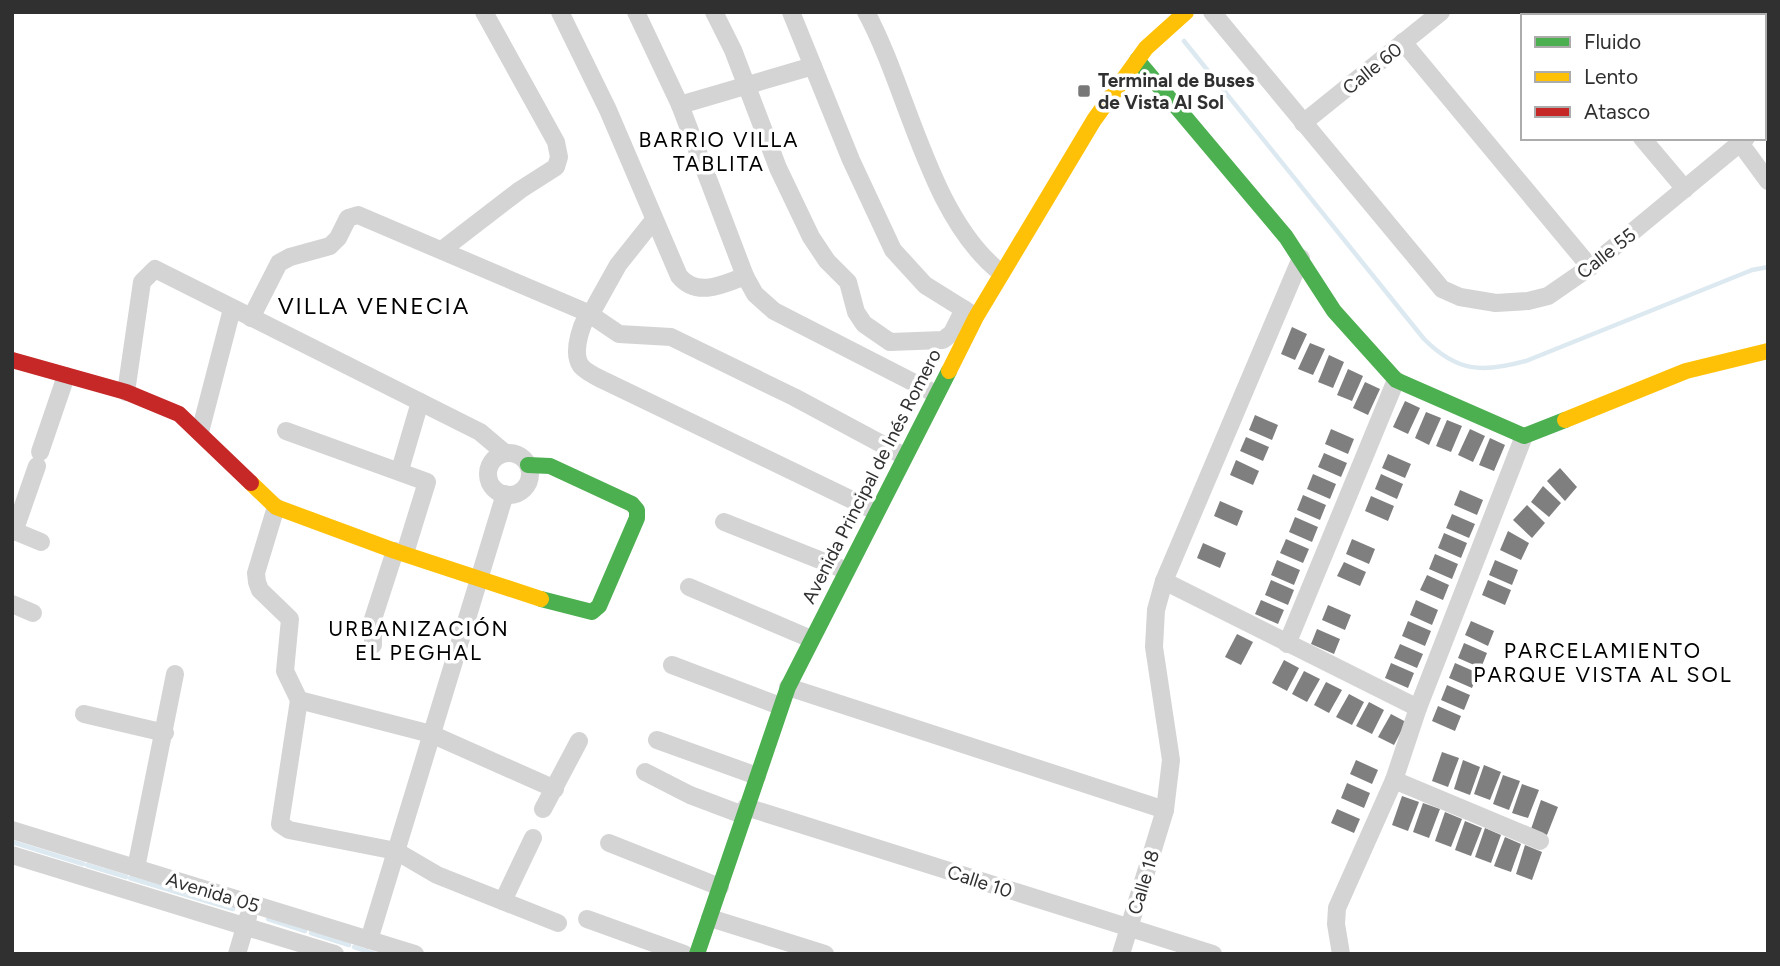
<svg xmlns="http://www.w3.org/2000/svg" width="1780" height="966" font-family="Figtree,sans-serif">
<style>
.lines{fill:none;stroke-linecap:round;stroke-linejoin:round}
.stream{stroke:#dde9f0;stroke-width:4.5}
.building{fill:#7f7f7f}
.street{stroke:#d4d4d4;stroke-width:18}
.fast{stroke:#4caf50;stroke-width:16}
.slow{stroke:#ffc107;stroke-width:16}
.jam{stroke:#c62828;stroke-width:16}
.poi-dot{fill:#787878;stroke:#fff;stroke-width:2.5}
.labels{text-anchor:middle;stroke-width:7;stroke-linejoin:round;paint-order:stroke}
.street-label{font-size:19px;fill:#303030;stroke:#fff}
.poi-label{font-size:19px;font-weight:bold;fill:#303030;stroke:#fff;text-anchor:start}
.neighbourhood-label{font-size:21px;letter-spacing:2px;fill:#000;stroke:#fff}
.quarter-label{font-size:23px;letter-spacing:2px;fill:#000;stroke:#fff}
</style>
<rect width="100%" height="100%" fill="#fff"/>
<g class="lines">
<g class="stream">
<path d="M1184,41L1424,339C1457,372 1482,373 1526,361L1752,270L1768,267"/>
<polyline points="12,842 83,864"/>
<polyline points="87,865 126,877"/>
<polyline points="130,878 233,909"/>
<polyline points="268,919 305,931"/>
<polyline points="311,933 349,945"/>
<polyline points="354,947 375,954"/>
</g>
</g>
<g class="building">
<polygon points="1292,327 1307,334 1295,360 1281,354"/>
<polygon points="1310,343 1325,349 1313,375 1298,369"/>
<polygon points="1329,355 1344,362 1333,388 1318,382"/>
<polygon points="1348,369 1363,376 1352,401 1337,395"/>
<polygon points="1365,382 1380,389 1368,415 1353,408"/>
<polygon points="1405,401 1420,408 1408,434 1393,427"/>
<polygon points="1426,412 1441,418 1429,445 1415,438"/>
<polygon points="1255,415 1278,425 1272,440 1249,430"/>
<polygon points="1447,420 1462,426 1451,452 1436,446"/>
<polygon points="1331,429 1354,439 1348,454 1325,444"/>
<polygon points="1470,429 1485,436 1473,462 1458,455"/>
<polygon points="1246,437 1269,447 1263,461 1240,451"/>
<polygon points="1490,438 1505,445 1494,471 1479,465"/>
<polygon points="1324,453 1347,463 1341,477 1318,467"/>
<polygon points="1388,454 1411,464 1405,478 1382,468"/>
<polygon points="1236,460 1259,471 1253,485 1230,475"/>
<polygon points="1560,468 1577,487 1565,501 1547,481"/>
<polygon points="1313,474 1336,484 1330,499 1307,489"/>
<polygon points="1381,474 1403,484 1397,499 1375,489"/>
<polygon points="1543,486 1561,503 1549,517 1531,502"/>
<polygon points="1460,490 1483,500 1477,515 1454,505"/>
<polygon points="1303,495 1326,505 1320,520 1297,510"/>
<polygon points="1371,496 1394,506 1388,521 1365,511"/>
<polygon points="1220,501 1243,511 1237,526 1214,516"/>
<polygon points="1527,505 1545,523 1532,538 1513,520"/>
<polygon points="1452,514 1475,524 1469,538 1446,528"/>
<polygon points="1295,517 1318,527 1312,542 1289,532"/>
<polygon points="1508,531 1529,543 1521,560 1500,550"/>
<polygon points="1444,533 1467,543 1461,558 1438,548"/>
<polygon points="1286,539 1309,549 1303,563 1280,553"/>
<polygon points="1352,539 1375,549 1369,564 1346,554"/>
<polygon points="1203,543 1226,553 1220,568 1197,558"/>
<polygon points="1435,554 1458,564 1452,579 1429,569"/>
<polygon points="1277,560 1300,570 1294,585 1271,575"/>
<polygon points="1495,560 1518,570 1512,585 1489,575"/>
<polygon points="1344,562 1366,572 1360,586 1337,576"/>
<polygon points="1427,575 1449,585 1443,600 1420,590"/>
<polygon points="1271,580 1294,590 1288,605 1265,595"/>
<polygon points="1488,580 1511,590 1505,605 1482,595"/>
<polygon points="1261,600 1284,610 1278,624 1255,614"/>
<polygon points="1416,600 1438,610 1432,625 1410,615"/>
<polygon points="1328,605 1351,615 1345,630 1322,620"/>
<polygon points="1408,621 1431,631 1425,646 1402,636"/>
<polygon points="1471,621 1494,631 1488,646 1465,635"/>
<polygon points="1317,629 1340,639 1334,654 1311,644"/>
<polygon points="1237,634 1253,642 1241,665 1225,657"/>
<polygon points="1464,643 1487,653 1481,668 1458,658"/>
<polygon points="1400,644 1423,654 1417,668 1394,658"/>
<polygon points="1284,660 1299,668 1287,691 1272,683"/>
<polygon points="1391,663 1414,673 1408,688 1385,678"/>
<polygon points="1455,663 1478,673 1472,688 1449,678"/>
<polygon points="1304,671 1320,679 1307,702 1292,694"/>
<polygon points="1326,682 1342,690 1329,713 1314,705"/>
<polygon points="1447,685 1470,695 1464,710 1441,700"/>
<polygon points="1349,694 1364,702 1352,725 1336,717"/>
<polygon points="1369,702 1384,710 1372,734 1356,726"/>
<polygon points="1438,706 1461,716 1455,731 1432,721"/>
<polygon points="1391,714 1406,722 1394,745 1378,737"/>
<polygon points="1442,752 1459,758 1448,787 1432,781"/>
<polygon points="1356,760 1378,770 1372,784 1350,774"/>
<polygon points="1463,760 1480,767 1470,795 1454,789"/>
<polygon points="1484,765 1501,772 1490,800 1474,794"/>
<polygon points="1503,775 1520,781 1509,810 1493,804"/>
<polygon points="1347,783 1370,793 1364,808 1341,798"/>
<polygon points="1522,784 1539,790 1528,818 1512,813"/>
<polygon points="1402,796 1419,802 1408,831 1392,825"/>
<polygon points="1541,800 1558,807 1547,835 1531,829"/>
<polygon points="1423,803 1440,809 1429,838 1413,832"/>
<polygon points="1337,809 1360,819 1354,833 1331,823"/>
<polygon points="1445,812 1462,819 1451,847 1435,841"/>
<polygon points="1465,821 1482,828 1471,856 1455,850"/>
<polygon points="1485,828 1501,835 1491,863 1475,857"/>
<polygon points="1505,837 1521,844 1511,872 1494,866"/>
<polygon points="1525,845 1542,852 1532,880 1516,874"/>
</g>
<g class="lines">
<g class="street">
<path d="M560,12L608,110L679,276C697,298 724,284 745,276"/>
<polyline points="636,12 680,105 745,276 755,294 774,311 936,394"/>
<polyline points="714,12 733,50 778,168 811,237 827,261 848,282 856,312 864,324 890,342 943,340 952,333 964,309"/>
<polyline points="791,12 851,160 893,250 925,285 973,315"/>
<path d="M866,12C908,89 929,216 1000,272"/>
<polyline points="1212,12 1442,289 1460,297 1496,303 1528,301 1548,296 1590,267 1746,138"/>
<polyline points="1537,12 1540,16"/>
<polyline points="1699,12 1702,16"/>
<polyline points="1403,42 1590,267"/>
<polyline points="1764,94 1768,98"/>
<polyline points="680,105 813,66"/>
<polyline points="1303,123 1441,12"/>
<polyline points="1764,123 1768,120"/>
<polyline points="1642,138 1685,189"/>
<polyline points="1740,143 1768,181"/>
<path d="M653,221L618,265L594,308C582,318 571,352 581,366C587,373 597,377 605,381L875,511"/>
<polyline points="442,250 520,190 556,167 559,157 556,142 484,12"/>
<polyline points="251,318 279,263 290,257 330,246 338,238 348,218 358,215 588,313 619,334 671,337 794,397 904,456"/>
<polyline points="126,392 142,282 155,269 480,432 505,453"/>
<polyline points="286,431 427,482 405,553"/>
<polyline points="200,432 232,309"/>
<polyline points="40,452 66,376"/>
<circle cx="509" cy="474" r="21"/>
<polyline points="400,470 420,402"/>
<polyline points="276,507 256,573 257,582 260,590 290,619 285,671 299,700 280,824 289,830 396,851 437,875 558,923"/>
<polyline points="724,522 845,570"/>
<polyline points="12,530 41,542"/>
<polyline points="14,532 37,466"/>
<polyline points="1164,581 1418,708"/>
<polyline points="689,587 811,639"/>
<polyline points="12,604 33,613"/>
<polyline points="1287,644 1396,380"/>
<polyline points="373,645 373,619 395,551"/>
<polyline points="672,665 780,706"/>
<polyline points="788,687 1165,810"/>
<polyline points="299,700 431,734 555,789"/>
<polyline points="84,714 165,733"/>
<polyline points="657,740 757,776"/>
<polyline points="645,772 690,795 743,815"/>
<polyline points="1394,780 1540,841"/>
<polyline points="746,807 1213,954"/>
<polyline points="543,809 579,741"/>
<polyline points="12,830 415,954"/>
<polyline points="609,843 720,887"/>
<polyline points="12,855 335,954"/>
<polyline points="136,868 175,674"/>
<polyline points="503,901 533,838"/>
<polyline points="710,918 825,954"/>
<polyline points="587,919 684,954"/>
<polyline points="369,940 505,494"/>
<polyline points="237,954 248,917"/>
<polyline points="1121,954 1165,810 1171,760 1154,647 1156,610 1164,581 1301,258"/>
<polyline points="1341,954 1336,924 1337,908 1394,780 1418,708 1524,436"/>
</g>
<g class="fast">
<polyline points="1137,60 1286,237 1334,311 1396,380 1524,436 1565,420"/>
<polyline points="528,465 550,466 632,504 637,510 637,518 599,606 592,612 541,599"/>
<polyline points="697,954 788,687 949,371"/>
</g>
<g class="slow">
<polyline points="949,371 976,317 1094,120 1146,48 1186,12"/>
<polyline points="1565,420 1686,371 1768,351"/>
<polyline points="251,483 276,507 395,551 541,599"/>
</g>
<polyline class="jam" points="12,360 126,392 179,414 251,483"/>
</g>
<rect class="poi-dot" x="1077" y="84" width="14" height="14" rx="3.5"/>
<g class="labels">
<g class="street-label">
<text transform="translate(1372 68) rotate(-39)" y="7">Calle 60</text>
<text transform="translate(1606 253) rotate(-38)" y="7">Calle 55</text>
<text transform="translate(871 476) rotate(-63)" y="7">Avenida Principal de Inés Romero</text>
<text transform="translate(980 881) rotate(18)" y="7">Calle 10</text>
<text transform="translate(1143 882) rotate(-73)" y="7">Calle 18</text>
<text transform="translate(213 892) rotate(17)" y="7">Avenida 05</text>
</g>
<g class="poi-label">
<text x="1098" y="87">Terminal de Buses<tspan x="1098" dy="22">de Vista Al Sol</tspan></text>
</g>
<g class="neighbourhood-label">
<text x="719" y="147">BARRIO VILLA<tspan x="719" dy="24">TABLITA</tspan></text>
<text x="419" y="636">URBANIZACIÓN<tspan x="419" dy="24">EL PEGHAL</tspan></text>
<text x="1603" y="658">PARCELAMIENTO<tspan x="1603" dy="24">PARQUE VISTA AL SOL</tspan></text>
</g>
<g class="quarter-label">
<text x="374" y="314">VILLA VENECIA</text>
</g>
</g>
<rect width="1780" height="966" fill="none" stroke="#303030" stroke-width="28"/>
<rect x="1521" y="14" width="245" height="126" fill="#ffffff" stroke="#acacac" stroke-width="2"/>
<rect x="1535" y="37" width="35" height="10" fill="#4caf50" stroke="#acacac" stroke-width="2"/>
<text x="1584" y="49" font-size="21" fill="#303030">Fluido</text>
<rect x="1535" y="72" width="35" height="10" fill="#ffc107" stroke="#acacac" stroke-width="2"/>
<text x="1584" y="84" font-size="21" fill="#303030">Lento</text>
<rect x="1535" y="107" width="35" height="10" fill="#c62828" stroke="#acacac" stroke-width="2"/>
<text x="1584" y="119" font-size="21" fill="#303030">Atasco</text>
</svg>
